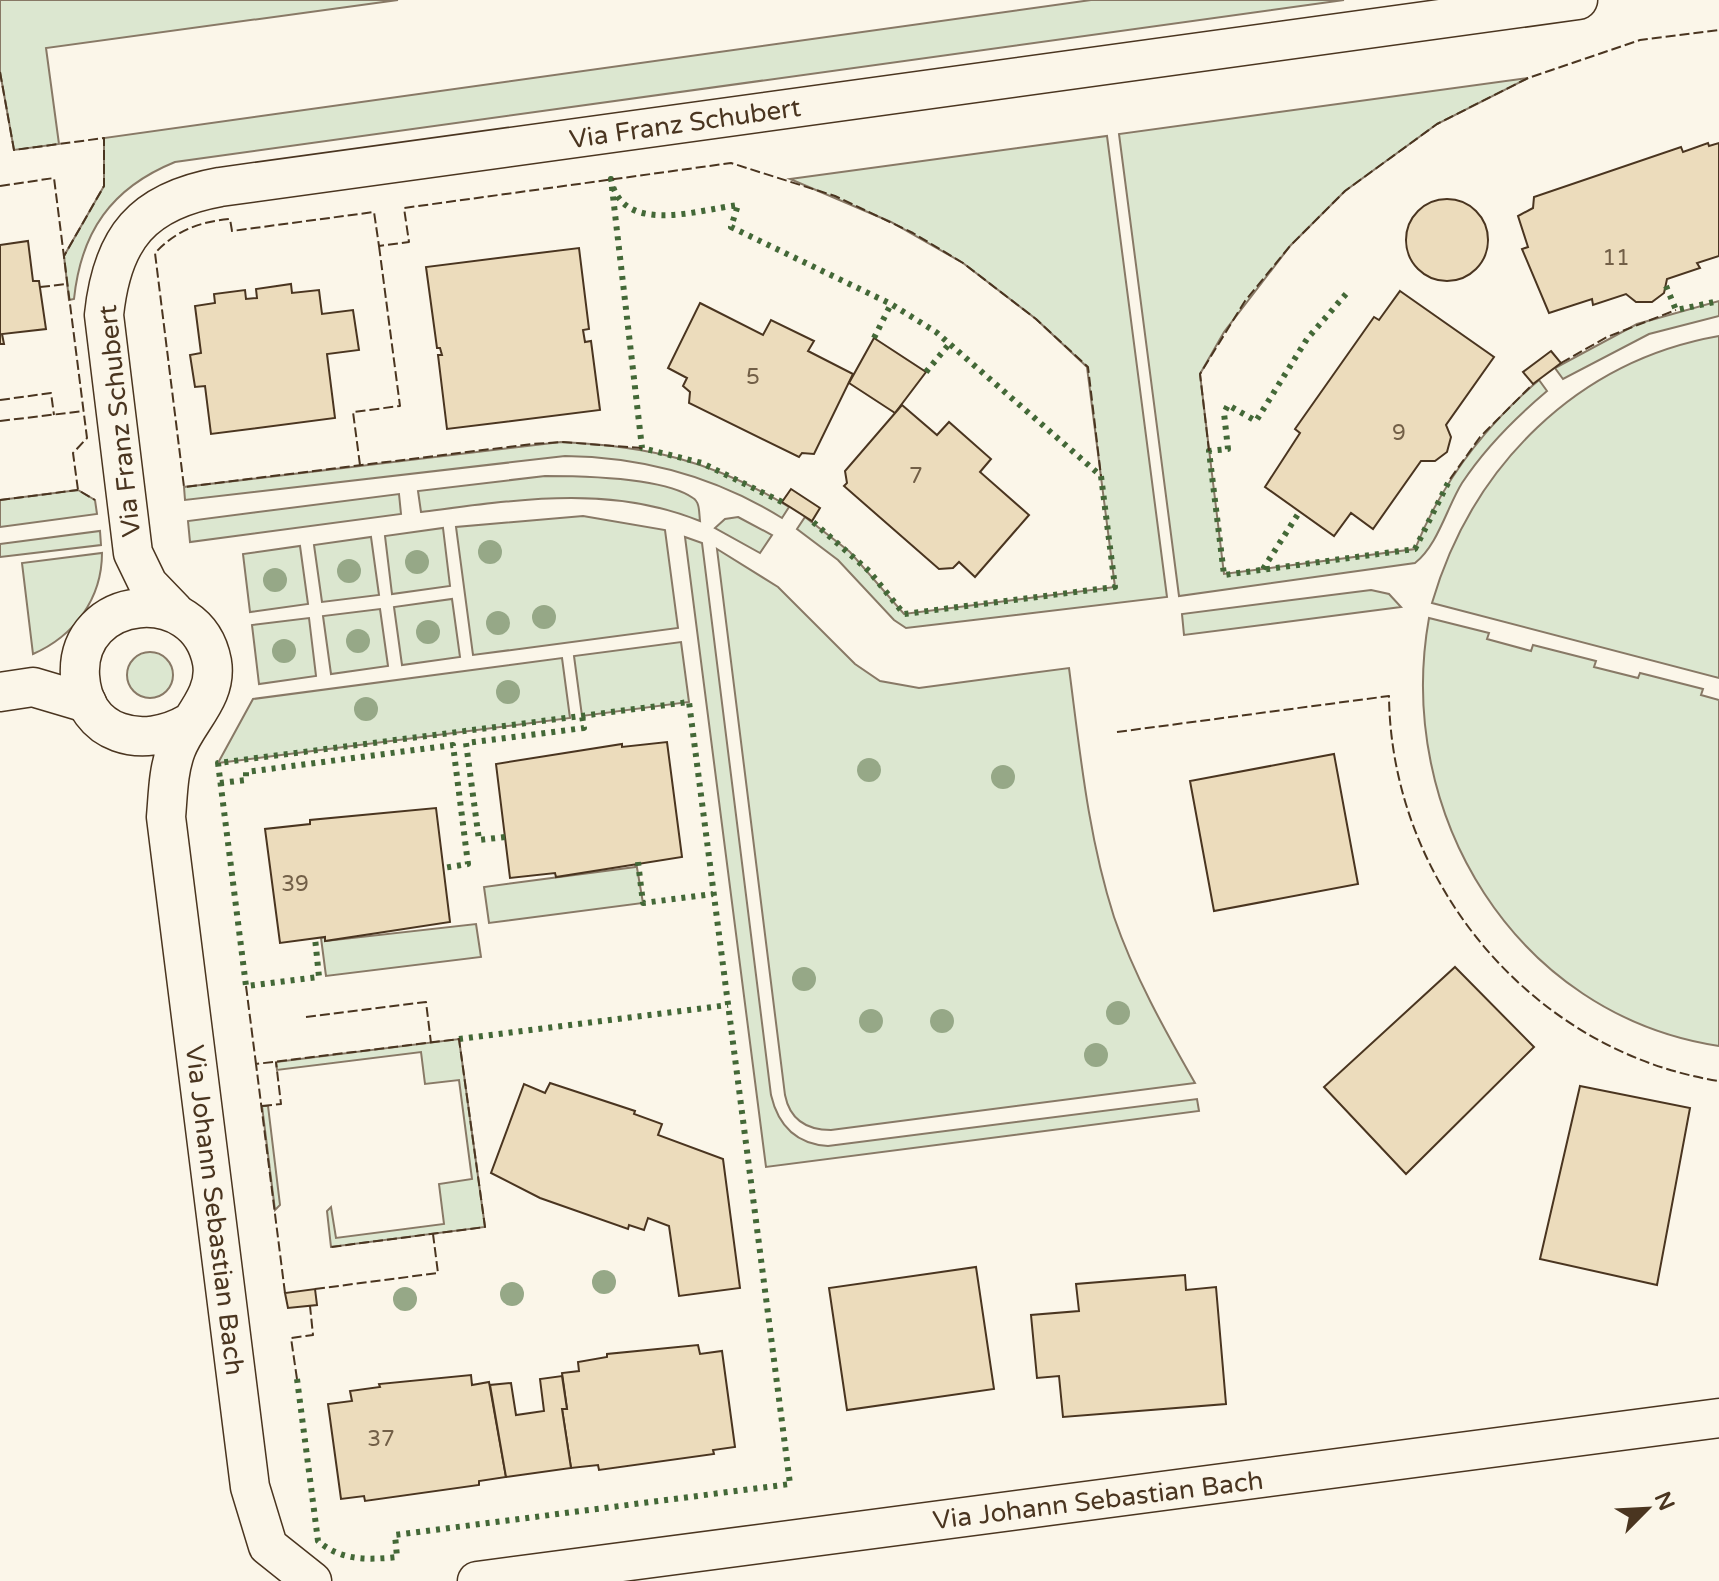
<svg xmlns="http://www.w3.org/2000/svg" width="1719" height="1581" font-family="'Varela Round',sans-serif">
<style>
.green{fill:#dce7d0;stroke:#887966;stroke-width:2}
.building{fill:#ecdcbc;stroke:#4a3520;stroke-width:2}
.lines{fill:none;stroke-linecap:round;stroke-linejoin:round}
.minor-casing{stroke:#4a3520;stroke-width:41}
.minor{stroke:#fbf6e9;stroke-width:38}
.hedge{stroke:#436837;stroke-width:6;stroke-dasharray:4 6;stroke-linecap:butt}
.fence{stroke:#4a3520;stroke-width:2;stroke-dasharray:10 4;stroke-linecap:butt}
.tree{fill:#96a887}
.labels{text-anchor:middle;stroke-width:6;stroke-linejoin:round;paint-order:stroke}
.number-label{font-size:22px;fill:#725f47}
.street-label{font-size:26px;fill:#4a3520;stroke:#fbf6e9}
</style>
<rect width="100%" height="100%" fill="#fbf6e9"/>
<g class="green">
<polygon points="0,0 398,0 46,48 59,144 14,150 0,72"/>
<path d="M1091,0H1344L175,162C111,188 81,232 74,299L69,300L64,256L104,186V138Z"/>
<path d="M1528,78L1437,124L1345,191L1290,246L1224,332L1200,374L1224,574L1415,549C1442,482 1484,427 1539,380L1547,391C1515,418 1485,448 1462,483C1447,507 1438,545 1415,563L1179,596L1119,134Z"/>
<polygon points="1107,136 1167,597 906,628 894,620 838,560 797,529 805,517 850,552 904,614 1115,587 1087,367 1036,319 963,263 891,222 790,179"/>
<polygon points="1719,301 1719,316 1649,334 1563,379 1555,368 1637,324"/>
<path d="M1719,336V678L1432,603C1472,466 1577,361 1719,336Z"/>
<path d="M561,442C649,446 713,461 789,507L782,518C716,477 642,457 565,456L185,500L184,487Z"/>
<path d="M545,476C581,476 663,477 693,498C700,502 699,513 700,521C609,484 515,500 421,512L418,491Z"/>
<polygon points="78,490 95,500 97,514 0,527 0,500"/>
<polygon points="399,494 401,514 190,542 188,521"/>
<polygon points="583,516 665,530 678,628 473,655 456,527"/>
<polygon points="738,517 772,535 760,553 715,528 725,519"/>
<polygon points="443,528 450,586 392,594 385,536"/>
<polygon points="100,531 101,545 0,557 0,544"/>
<polygon points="371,537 379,595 322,602 314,545"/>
<path d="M685,537L702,543L771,1095C778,1125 796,1144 828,1146L1197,1099L1199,1111L766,1167Z"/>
<polygon points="300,546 308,604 250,612 243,554"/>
<path d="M717,549L778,587L855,664L880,681L919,688L1069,668C1080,752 1088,836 1114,917C1134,975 1164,1029 1195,1083L831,1130C806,1130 790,1120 785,1095Z"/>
<path d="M102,553C102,599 74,636 33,654L22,563Z"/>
<polygon points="1371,590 1389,594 1401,607 1184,635 1182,614"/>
<polygon points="452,599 460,657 402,665 394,607"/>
<polygon points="380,609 388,666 331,674 323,616"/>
<polygon points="309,618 316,676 259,684 252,625"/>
<path d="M1429,618L1489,633L1487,639L1531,651L1533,645L1596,661L1594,667L1638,678L1640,673L1703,689L1701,695L1719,700V1046C1515,1015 1394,813 1429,618Z"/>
<polygon points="681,642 689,702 582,716 574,656"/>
<circle cx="150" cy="675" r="23"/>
<polygon points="562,658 570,718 218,763 253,699"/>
<polygon points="636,862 643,903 489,923 484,887 635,867"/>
<polygon points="476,924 481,957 326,976 321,938 325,937 326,941"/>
<polygon points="459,1039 485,1227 331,1247 327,1211 331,1207 336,1238 444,1224 439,1184 472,1179 459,1080 425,1084 421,1052 277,1070 276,1062"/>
<polygon points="262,1106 268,1106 280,1205 275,1210"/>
</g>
<g class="building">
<polygon points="1708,143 1709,146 1719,143 1719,256 1697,263 1700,268 1667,279 1664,293 1652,302 1636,302 1626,294 1593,305 1592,299 1549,313 1522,249 1528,247 1518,216 1533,208 1534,197 1681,147 1683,152"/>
<circle cx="1447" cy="240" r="41"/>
<polygon points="28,241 33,281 39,281 46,329 2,334 4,344 0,344 0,245"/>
<polygon points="579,248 589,329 583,330 585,342 591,341 600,410 447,429 438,355 442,355 440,348 437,348 426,267"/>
<polygon points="291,284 292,293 319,290 322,314 353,310 359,350 327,354 335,418 211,434 205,386 195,387 190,355 201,353 195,306 215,303 214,294 245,290 246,299 257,298 256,289"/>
<polygon points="1400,291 1494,357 1446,425 1451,437 1447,452 1435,461 1421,461 1373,529 1351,513 1334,536 1265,487 1300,433 1295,429 1374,317 1379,320"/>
<polygon points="700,303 763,335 771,320 814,341 808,351 853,374 814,454 802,453 799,457 689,403 690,392 683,386 687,378 668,368"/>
<polygon points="874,338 926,372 895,413 849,383"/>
<polygon points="1551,351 1561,363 1533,384 1523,372"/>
<polygon points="902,405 937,435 949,422 991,459 980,472 1029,515 975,577 959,562 953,568 939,569 844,486 847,483 845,471"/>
<polygon points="791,489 820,508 812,521 782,502"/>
<polygon points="667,742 682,857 556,877 555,873 510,878 496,764 622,744 622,747"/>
<polygon points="1334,754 1358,884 1214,911 1190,781"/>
<polygon points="436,808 450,922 325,941 325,937 280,943 265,829 310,824 310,820"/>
<polygon points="1455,967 1534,1047 1406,1174 1324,1087"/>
<polygon points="550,1083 635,1111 634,1114 662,1124 658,1135 723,1159 740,1288 679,1296 669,1226 648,1218 644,1230 629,1225 628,1229 540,1198 491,1173 524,1084 545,1093"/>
<polygon points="1580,1086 1690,1108 1657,1285 1540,1259"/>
<polygon points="976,1267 994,1389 847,1410 829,1288"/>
<polygon points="1185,1275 1186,1290 1216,1287 1226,1404 1063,1417 1059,1376 1037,1378 1031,1315 1079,1311 1076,1284"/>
<polygon points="315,1289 317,1305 288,1308 285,1293"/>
<polygon points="698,1345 700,1354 722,1351 735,1447 713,1450 714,1454 599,1470 598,1465 571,1468 562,1409 567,1409 562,1373 579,1371 578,1362 607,1357 607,1354"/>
<polygon points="471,1375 472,1385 489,1382 506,1477 479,1481 479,1485 365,1501 364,1496 341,1499 328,1404 352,1401 350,1391 380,1387 379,1384"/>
<polygon points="562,1376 567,1409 562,1409 571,1468 506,1477 490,1385 511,1383 516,1415 544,1411 540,1379"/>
</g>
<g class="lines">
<defs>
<g id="minor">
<path d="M174,611L148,584L133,553L104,315C112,238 142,201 220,187L1578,0"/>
<polyline points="0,692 33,687 87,703"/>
<path d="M189,723C143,750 84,736 80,676C75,594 197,582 212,662C218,697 187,720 176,750C168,771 168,795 166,817L250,1487L268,1546L312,1581"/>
<polyline points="477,1581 1719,1418"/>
</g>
</defs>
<use href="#minor" class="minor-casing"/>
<use href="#minor" class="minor"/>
<g class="hedge">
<polyline points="1666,286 1676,310 1719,301"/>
<polyline points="1346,294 1307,339 1256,421 1228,405 1224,413 1228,449 1209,451 1224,575 1415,549 1450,479"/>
<polyline points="874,338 891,304"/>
<polyline points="926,372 950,343"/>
<path d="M782,502L702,463L642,448L611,179C622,236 697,210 738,205L731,227L891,304L936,332L1101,476L1115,587L904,614L869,571L812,521"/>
<polyline points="1263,569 1300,511"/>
<polyline points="220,783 246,780 246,772 453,745 468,864 443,868"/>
<polyline points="505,837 479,840 466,743 584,728 582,716"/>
<polyline points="638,862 643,903 713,894"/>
<polyline points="459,1039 728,1005"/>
<path d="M297,1379L318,1541C341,1561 368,1560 397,1557L395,1535L790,1484L689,702L218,763L246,986L319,977L315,938"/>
</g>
<g class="fence">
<polyline points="0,72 14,150 104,138 104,186 64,256"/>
<polyline points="0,186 54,178 87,438 73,453 78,490 95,500"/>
<polyline points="40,287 67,284"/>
<polyline points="1561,363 1607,337 1676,310"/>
<polyline points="0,400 51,393 54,415"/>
<polyline points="0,421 84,411"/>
<path d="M642,448L561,442L532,444L184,487L155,253C177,230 199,222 230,219L232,231L374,212L379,246L409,242L404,208L731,163L835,196L913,233L963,263L1036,319L1088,367L1101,476"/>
<polyline points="1209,451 1200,374 1245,301 1290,246 1345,191 1437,124 1528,78 1640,40 1719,30"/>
<polyline points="360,465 353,412 400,406 379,246"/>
<polyline points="1450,479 1480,437 1533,384"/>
<polyline points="0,500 78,490"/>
<path d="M1117,732L1389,696C1391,883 1533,1052 1719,1081"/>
<polyline points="246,986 256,1064"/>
<polyline points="306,1017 426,1002 431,1043"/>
<polyline points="262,1106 281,1104 276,1062"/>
<polyline points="315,1289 438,1273 433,1234"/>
<polyline points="285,1293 256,1064 459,1039 485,1227 331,1247"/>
<polyline points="297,1379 291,1338 313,1335 310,1306"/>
</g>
</g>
<g class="tree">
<circle cx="490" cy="552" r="12"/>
<circle cx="417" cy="562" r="12"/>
<circle cx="349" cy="571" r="12"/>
<circle cx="275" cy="580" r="12"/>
<circle cx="544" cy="617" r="12"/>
<circle cx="498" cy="623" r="12"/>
<circle cx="428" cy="632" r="12"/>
<circle cx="358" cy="641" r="12"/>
<circle cx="284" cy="651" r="12"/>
<circle cx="508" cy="692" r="12"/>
<circle cx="366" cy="709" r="12"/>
<circle cx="869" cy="770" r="12"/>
<circle cx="1003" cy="777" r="12"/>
<circle cx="804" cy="979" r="12"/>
<circle cx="1118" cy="1013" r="12"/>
<circle cx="871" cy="1021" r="12"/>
<circle cx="942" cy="1021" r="12"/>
<circle cx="1096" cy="1055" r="12"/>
<circle cx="604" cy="1282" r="12"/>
<circle cx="512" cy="1294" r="12"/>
<circle cx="405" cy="1299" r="12"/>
</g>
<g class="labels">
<g class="number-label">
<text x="1616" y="265">11</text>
<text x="753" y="384">5</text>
<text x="1399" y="440">9</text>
<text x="916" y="483">7</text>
<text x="295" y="891">39</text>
<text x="381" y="1446">37</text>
</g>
<g class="street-label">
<text transform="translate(685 123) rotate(-8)" y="9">Via Franz Schubert</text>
<text transform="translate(119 421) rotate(-96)" y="9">Via Franz Schubert</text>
<text transform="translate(215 1210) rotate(83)" y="9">Via Johann Sebastian Bach</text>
<text transform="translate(1098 1500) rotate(-7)" y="9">Via Johann Sebastian Bach</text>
</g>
</g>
<g transform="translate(1647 1509) rotate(66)" stroke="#fbf6e9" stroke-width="6" paint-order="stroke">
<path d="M0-6L14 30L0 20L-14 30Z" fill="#4a3520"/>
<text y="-12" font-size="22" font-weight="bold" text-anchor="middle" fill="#4a3520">N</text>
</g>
</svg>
